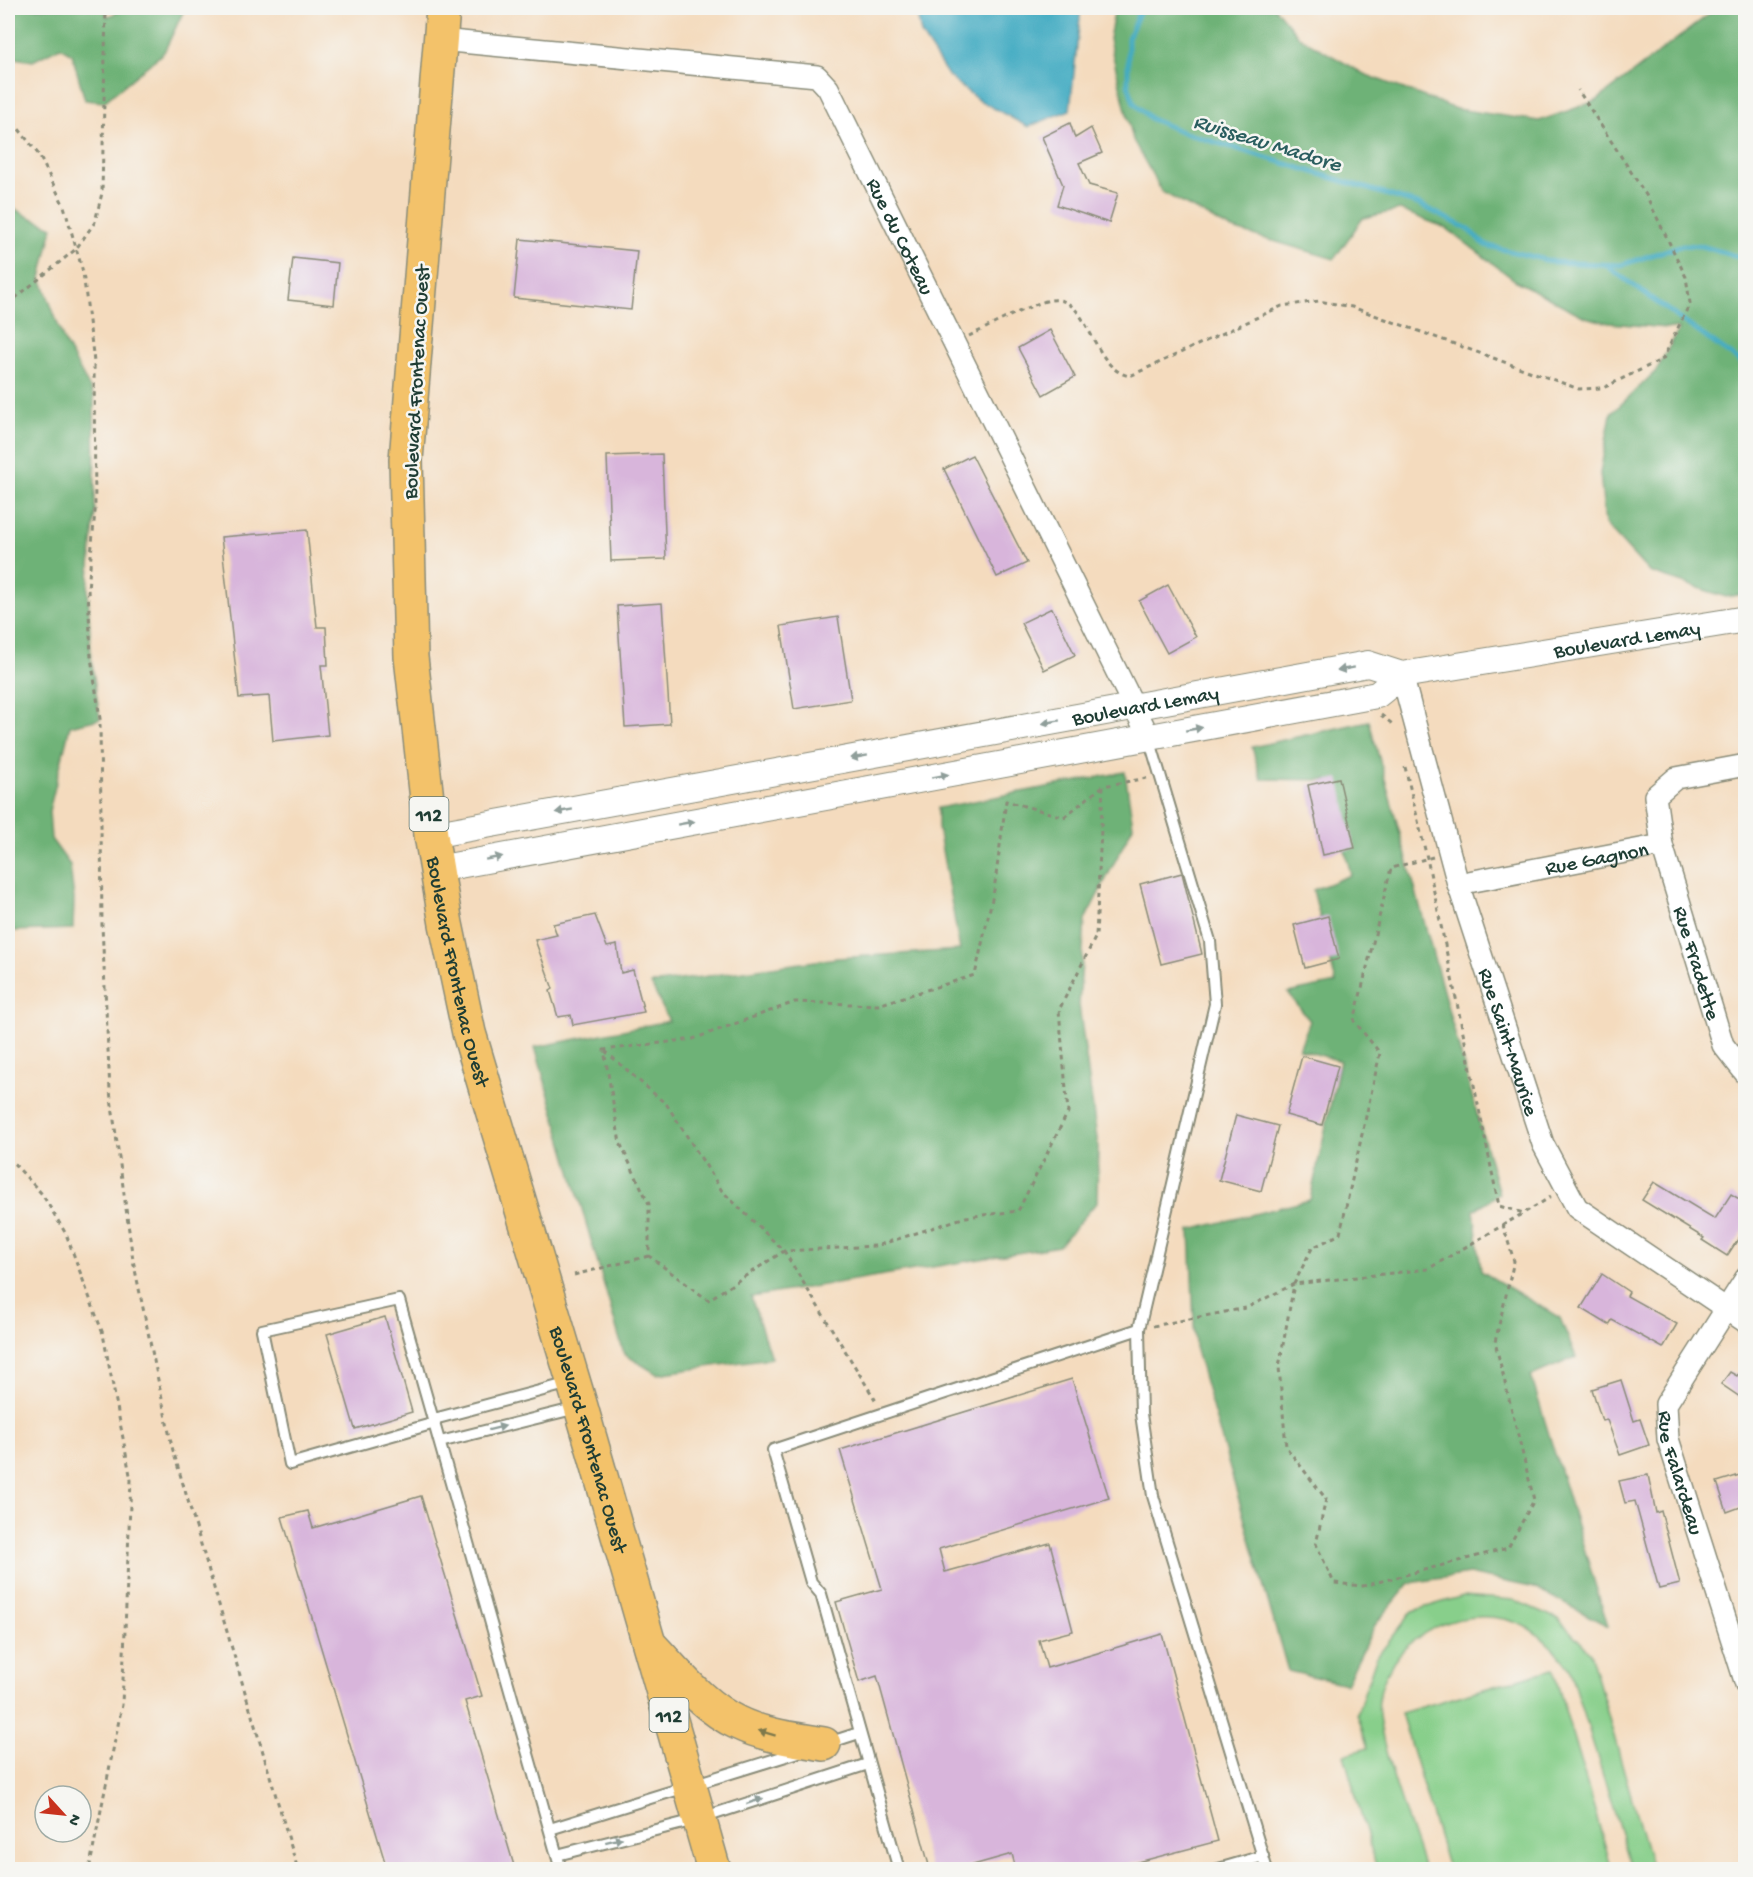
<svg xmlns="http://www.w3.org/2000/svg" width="1753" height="1877" font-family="'Gochi Hand',sans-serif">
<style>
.green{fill:#88cf8b;stroke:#548660;stroke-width:1.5}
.forest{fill:#6eb277;stroke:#467856;stroke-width:1.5}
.water{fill:#43abc2;stroke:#31747b;stroke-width:1.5}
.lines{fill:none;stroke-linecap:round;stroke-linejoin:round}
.stream{stroke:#43abc2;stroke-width:5}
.building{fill:#d8b5db}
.service-casing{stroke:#8a8c79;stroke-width:14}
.minor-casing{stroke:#8a8c79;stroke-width:24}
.tertiary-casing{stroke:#8a8c79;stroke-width:28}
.primary-casing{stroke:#8a8c79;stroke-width:36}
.path{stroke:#8a8c79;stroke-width:3;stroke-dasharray:4.5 4.5;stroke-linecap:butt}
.service{stroke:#fff;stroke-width:10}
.minor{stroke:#fff;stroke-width:21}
.tertiary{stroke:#fff;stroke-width:26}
.primary{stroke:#f3c26a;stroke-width:33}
.oneway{fill:#8f9e9a}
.oneway2{fill:#7e794c}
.labels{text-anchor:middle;stroke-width:5;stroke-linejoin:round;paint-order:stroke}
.shield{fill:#f6f6f2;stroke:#60746d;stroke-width:1.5}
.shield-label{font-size:20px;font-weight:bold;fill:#1f3d34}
.street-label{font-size:21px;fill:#1f3d34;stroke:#f6f6f2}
.water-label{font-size:22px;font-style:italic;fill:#2a5e5f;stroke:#f6f6f2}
</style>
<rect width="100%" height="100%" fill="#f6f6f2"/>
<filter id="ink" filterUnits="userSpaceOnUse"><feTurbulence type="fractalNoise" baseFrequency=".0167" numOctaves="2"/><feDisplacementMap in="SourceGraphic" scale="12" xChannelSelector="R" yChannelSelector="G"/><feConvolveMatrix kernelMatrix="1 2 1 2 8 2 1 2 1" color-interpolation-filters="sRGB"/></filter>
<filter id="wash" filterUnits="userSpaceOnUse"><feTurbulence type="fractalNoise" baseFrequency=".008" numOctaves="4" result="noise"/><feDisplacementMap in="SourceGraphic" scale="24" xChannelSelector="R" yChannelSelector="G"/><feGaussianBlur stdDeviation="1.35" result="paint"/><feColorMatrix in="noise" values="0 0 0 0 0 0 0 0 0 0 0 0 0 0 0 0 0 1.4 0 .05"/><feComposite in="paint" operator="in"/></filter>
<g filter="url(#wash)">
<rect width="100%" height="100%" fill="#f4dbbe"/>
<g class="green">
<path d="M1463,1596L1514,1600L1558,1619L1590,1652L1652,1869H1632L1570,1669C1557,1652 1546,1639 1528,1628C1472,1597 1388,1633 1379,1699C1374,1736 1412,1829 1424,1869H1377L1344,1755L1368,1748L1357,1713L1376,1658L1413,1611Z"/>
<polygon points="1553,1669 1612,1869 1448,1869 1401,1713"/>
</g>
<g class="forest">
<polygon points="8,8 106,8 107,17 126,8 185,8 164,52 104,102 85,100 72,54 60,47 33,61 8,57"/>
<polygon points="1115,8 1275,8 1299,37 1364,74 1456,109 1539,121 1596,101 1717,8 1745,8 1746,417 1743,417 1746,423 1745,594 1726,597 1649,572 1605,524 1600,473 1611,414 1656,371 1679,329 1609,323 1585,317 1516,281 1446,228 1400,210 1363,218 1334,259 1229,228 1162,192 1133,140 1109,39"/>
<polygon points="8,205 27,216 53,227 41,278 64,341 94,396 95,511 88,589 91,657 100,719 70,726 49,811 51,839 70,865 74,899 73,929 14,931 8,924"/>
<polygon points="1369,721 1499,1194 1474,1210 1481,1271 1560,1318 1576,1357 1531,1376 1608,1626 1535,1588 1469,1574 1410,1583 1375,1625 1346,1684 1288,1671 1195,1347 1190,1230 1310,1200 1340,1061 1299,1049 1310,1021 1288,993 1336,983 1313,890 1351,875 1328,780 1261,779 1252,747"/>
<polygon points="1125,772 1133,826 1085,920 1079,1005 1098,1146 1097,1202 1059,1246 751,1297 771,1358 657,1374 624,1354 535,1047 669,1021 651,984 837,958 960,950 938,828 938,808"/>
</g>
<polygon class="water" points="916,8 1081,8 1070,110 1028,127 977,99 949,77 921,34"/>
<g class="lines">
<g class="stream">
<polyline points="1141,8 1128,38 1128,84 1134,103 1151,119 1185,133 1418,204 1468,229 1485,245 1554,262 1621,265 1683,245 1701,246 1746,259"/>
<path d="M1606,265C1652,300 1699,332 1746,366"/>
</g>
</g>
<g id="blocks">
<g class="building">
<polygon points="1070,123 1075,138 1091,128 1102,153 1079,163 1089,185 1118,193 1109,223 1057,205 1063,185 1042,137"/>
<polygon points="520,239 637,251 631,310 514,298"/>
<polygon points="293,258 338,263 334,305 288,300"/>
<polygon points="1050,330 1075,377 1043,395 1018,348"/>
<polygon points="662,454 666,559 611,561 607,456"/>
<polygon points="972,455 1027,563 997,577 944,469"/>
<polygon points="307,530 317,627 326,627 328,665 321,665 328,735 273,741 269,696 239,698 221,537"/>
<polygon points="1168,585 1196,637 1167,653 1139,601"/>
<polygon points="662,603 670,724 625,727 617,606"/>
<polygon points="1052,608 1075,655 1044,670 1021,623"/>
<polygon points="838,617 851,700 794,709 781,626"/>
<polygon points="1339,778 1355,848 1323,855 1308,785"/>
<polygon points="1182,873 1202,954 1161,964 1140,884"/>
<polygon points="595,915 607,947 617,945 621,973 633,970 644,1012 573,1025 571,1015 558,1017 550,991 553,989 535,940 557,935 553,924"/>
<polygon points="1328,916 1339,959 1305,968 1294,925"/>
<polygon points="1302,1056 1338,1066 1322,1125 1286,1115"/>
<polygon points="1236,1115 1278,1126 1261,1191 1219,1180"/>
<polygon points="1654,1182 1715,1219 1731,1194 1746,1203 1746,1227 1727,1256 1702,1240 1704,1238 1642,1200"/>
<polygon points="1602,1274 1629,1292 1627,1296 1677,1324 1663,1348 1612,1320 1609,1325 1581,1308"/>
<polygon points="385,1317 412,1412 355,1429 327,1334"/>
<polygon points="1746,1363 1746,1401 1721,1384 1730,1372 1737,1376"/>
<polygon points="1072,1379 1109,1498 939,1549 945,1572 1050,1543 1073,1631 1039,1640 1047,1668 1162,1634 1218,1841 1112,1869 1016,1869 1012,1854 959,1869 930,1869 877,1676 859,1682 836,1602 882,1589 840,1450"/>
<polygon points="1621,1380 1634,1421 1640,1419 1649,1445 1620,1455 1607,1420 1602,1421 1592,1389"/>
<polygon points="1746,1473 1746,1505 1727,1512 1717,1482"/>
<polygon points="1648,1475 1656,1513 1661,1511 1680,1584 1659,1589 1635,1501 1625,1503 1619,1481"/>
<polygon points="421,1496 482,1696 465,1701 515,1869 387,1869 282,1517 308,1511 313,1528"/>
</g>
</g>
</g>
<g filter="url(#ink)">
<use href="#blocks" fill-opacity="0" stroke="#8a8c79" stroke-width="1.5"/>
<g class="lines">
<defs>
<g id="service">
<polyline points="1149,738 1210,941 1215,1004 1139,1329 1141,1414 1153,1496 1267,1870"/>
<polyline points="434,1419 570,1383"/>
<polyline points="435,1423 290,1464 262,1330 399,1300 561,1870"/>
<polyline points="440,1442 577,1408"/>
<polyline points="828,1743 859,1733"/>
<polyline points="550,1829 802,1751"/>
<polyline points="557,1855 699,1819 868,1764"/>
<polyline points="899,1870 821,1594 811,1582 773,1450 1139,1329"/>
<polyline points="1215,1870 1263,1856"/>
</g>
<g id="minor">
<path id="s1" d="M440,40L817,76L828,88L1149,737"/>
<path id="s2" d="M1402,675L1458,884L1543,1144L1577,1208L1746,1322"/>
<path id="s3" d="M1662,845L1723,1045L1746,1074"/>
<path id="s4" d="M1458,884L1662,845L1655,796L1676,778L1746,765"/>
<path id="s5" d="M1746,1278L1666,1404L1668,1439L1746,1684"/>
</g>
<g id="tertiary">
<path id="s6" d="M431,835L1368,664L1402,675L1746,619"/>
<polyline points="437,869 1377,695 1402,675"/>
</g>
<g id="primary">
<path id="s7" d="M443,8L406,460L411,657L431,835L446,924L469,1033L581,1407L714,1870"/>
<path d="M651,1646C677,1673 703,1707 738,1723C765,1736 795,1739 824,1744"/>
</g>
</defs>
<use href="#service" class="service-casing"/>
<use href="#minor" class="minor-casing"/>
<use href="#tertiary" class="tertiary-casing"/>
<use href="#primary" class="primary-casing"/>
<g class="path">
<polyline points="8,115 39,155 64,206 83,272 94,362 95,511 88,589 91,657 100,719 102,926 110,1091 133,1260 172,1447 298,1870"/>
<polyline points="8,304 76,249 95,222 102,193 106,8"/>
<path d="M969,336C989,327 1032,303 1051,300C1090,294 1091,370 1130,376L1282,306L1319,301L1352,307L1579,389L1603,388L1663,359L1690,303L1686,277L1646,195L1578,90"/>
<polyline points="1381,715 1395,726"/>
<polyline points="1405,767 1427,858 1499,1206 1524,1213"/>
<polyline points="1103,786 1096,936 1059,1010 1068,1112 1018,1211 966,1217 876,1246 784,1251 708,1300 649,1256 649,1204 620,1143 604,1050 693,1039 795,1002 878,1005 975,975 994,890 1006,801 1064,817 1103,786 1147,778"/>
<polyline points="1433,857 1391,868 1354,1021 1380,1053 1340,1234 1312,1248 1294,1284 1279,1367 1286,1447 1326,1499 1316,1544 1334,1583 1363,1586 1508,1548 1534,1500 1495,1342 1514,1261 1503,1225"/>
<polyline points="605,1051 667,1105 722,1191 784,1251 876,1401"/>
<polyline points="8,1157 42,1194 66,1234 103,1334 131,1480 122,1705 89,1870"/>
<polyline points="574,1275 649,1256"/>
<polyline points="1153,1326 1246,1308 1294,1284 1428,1269 1551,1197"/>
</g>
<use href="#service" class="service"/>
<use href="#minor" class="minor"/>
<use href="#tertiary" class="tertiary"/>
<use href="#primary" class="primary"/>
</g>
<defs><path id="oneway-solid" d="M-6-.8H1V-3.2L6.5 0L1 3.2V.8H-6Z" transform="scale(1.5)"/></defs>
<g class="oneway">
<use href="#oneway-solid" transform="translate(1346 669) rotate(170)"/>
<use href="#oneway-solid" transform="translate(1051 722) rotate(170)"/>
<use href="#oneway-solid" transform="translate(1194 729) rotate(-10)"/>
<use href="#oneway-solid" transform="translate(859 757) rotate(170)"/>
<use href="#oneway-solid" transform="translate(940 776) rotate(-10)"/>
<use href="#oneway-solid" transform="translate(564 811) rotate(170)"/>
<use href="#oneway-solid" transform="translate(686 823) rotate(-10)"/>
<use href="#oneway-solid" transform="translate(494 858) rotate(-10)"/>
<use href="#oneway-solid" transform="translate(497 1428) rotate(-14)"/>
<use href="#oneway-solid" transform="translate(755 1801) rotate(-18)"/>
<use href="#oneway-solid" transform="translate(614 1840) rotate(-14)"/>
</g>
<use class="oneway2" href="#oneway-solid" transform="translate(767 1733) rotate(-163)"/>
</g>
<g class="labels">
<g class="shield">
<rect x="409.5" y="797" width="39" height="34" rx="4.5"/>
<rect x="649.5" y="1698" width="39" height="34" rx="4.5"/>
</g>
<g class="shield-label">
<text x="429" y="821">112</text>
<text x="669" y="1722">112</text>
</g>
<g class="street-label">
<text dy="7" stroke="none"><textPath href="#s1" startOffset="560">Rue du Coteau</textPath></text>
<text transform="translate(415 382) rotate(-87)" y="7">Boulevard Frontenac Ouest</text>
<text dy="7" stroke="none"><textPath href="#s6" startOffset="1216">Boulevard Lemay</textPath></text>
<text dy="7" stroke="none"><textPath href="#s6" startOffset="726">Boulevard Lemay</textPath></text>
<text dy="7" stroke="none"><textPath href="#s4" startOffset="141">Rue Gagnon</textPath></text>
<text dy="7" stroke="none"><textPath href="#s3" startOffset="123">Rue Fradette</textPath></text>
<text dy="7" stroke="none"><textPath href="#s7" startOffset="969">Boulevard Frontenac Ouest</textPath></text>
<text dy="7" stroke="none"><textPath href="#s2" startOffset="382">Rue Saint-Maurice</textPath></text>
<text dy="7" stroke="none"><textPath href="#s7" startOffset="1455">Boulevard Frontenac Ouest</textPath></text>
<text dy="7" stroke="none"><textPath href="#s5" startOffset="220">Rue Falardeau</textPath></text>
</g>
<g class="water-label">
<text transform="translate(1268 141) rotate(17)" y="8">Ruisseau Madore</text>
</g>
</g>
<rect width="1753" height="1877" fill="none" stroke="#f6f6f2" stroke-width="30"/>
<g transform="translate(63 1814) rotate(117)"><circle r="28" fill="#f6f6f2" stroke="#a0aca6" stroke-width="1.5"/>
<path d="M0-4.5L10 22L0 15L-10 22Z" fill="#c8321e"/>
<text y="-9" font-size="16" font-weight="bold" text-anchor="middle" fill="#1f3d34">N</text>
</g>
</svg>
